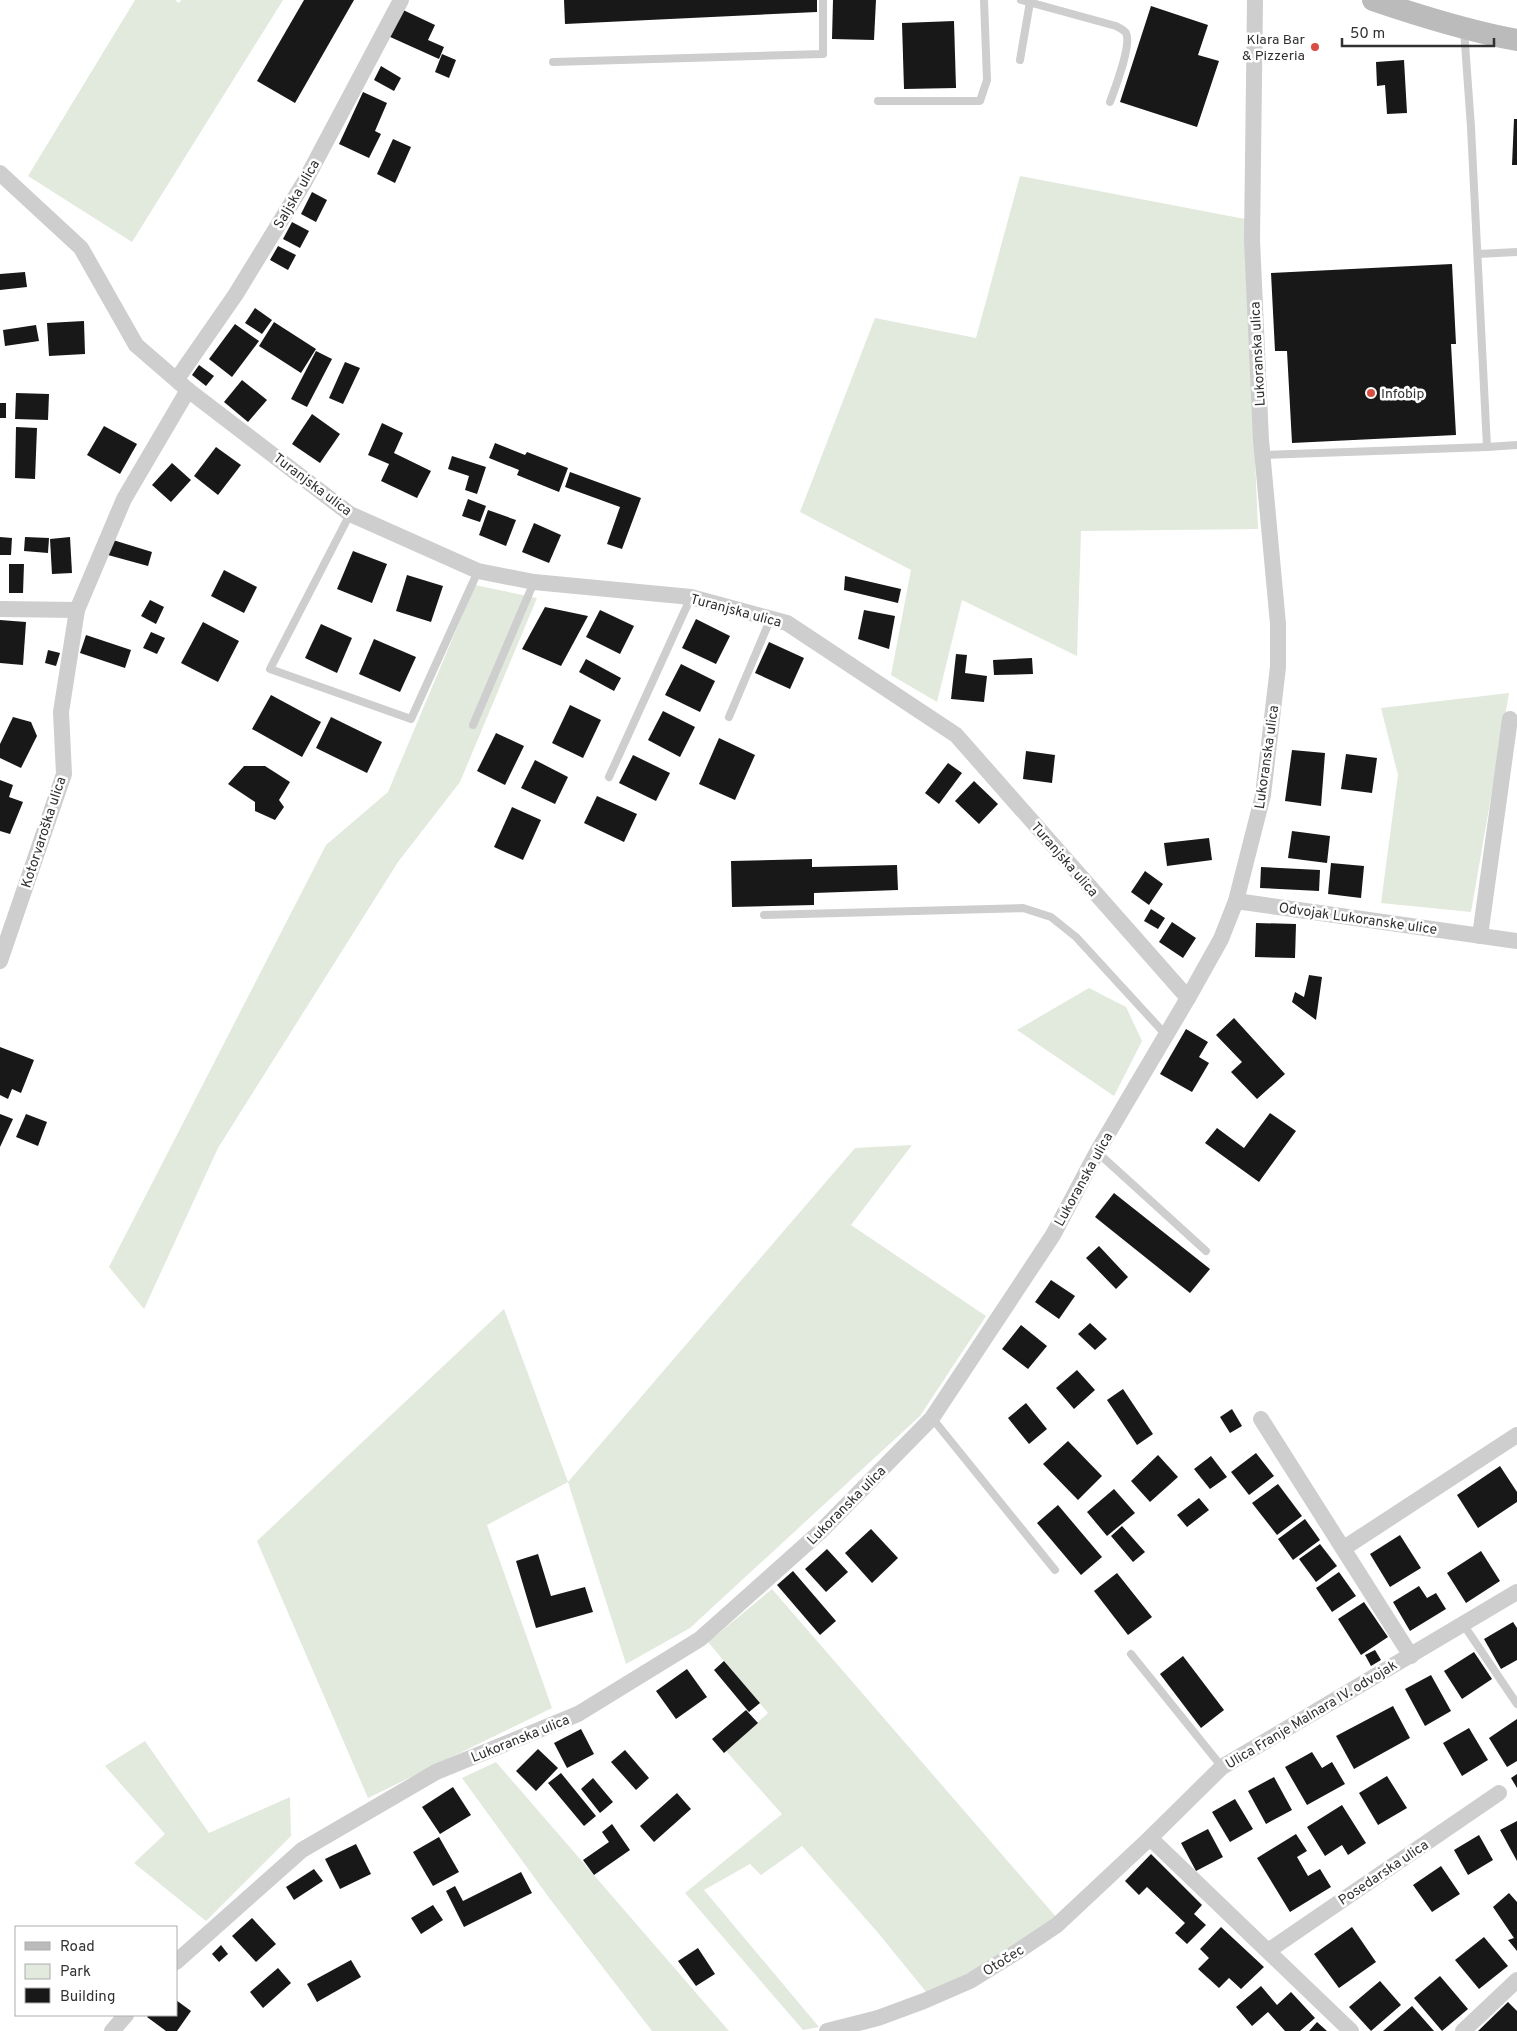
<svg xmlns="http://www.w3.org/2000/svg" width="1517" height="2031" font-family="Overpass,sans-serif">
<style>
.green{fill:#e2e9dd}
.building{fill:#181818}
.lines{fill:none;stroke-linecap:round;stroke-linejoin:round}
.lane{stroke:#cecece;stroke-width:8}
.street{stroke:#cecece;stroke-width:16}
.secondary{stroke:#bbb;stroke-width:22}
.poi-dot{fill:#d74f43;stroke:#fff;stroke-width:2}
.labels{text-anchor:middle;stroke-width:5;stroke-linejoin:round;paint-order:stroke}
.poi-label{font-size:14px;fill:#313131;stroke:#fff;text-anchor:end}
.street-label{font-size:14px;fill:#313131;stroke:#fff}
</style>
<rect width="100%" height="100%" fill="#fff"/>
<g class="green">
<polygon points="135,0 175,0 179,3 181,0 283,0 132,242 28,176"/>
<polygon points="1020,176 1245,219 1258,529 1081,531 1077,656 962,600 937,702 891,675 911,570 800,512 875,318 976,338"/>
<polygon points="475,585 537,598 460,782 398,862 218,1148 144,1309 109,1267 326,845 388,792"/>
<polygon points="1509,693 1471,912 1381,903 1398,775 1381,708"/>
<polygon points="1089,988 1126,1007 1142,1041 1114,1096 1017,1030"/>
<polygon points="912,1145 851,1225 986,1316 920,1416 690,1628 626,1664 568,1482 487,1525 552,1708 368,1798 257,1541 504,1309 568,1482 855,1148"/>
<polygon points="772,1589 1057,1918 985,1965 927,1993 879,1934 802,1846 761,1875 750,1864 704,1890 819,2027 803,2030 685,1893 782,1814 726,1751 768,1713 708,1642"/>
<polygon points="145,1741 209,1833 290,1797 291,1836 206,1921 134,1863 165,1834 105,1766"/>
<polygon points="496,1762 729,2031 652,2031 550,1899 462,1778"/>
</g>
<g class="building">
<polygon points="304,0 354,0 295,103 257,81"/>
<polygon points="564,0 817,0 817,12 565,24"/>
<polygon points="833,0 876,0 874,40 832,39"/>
<polygon points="1151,6 1208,25 1198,55 1219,61 1197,127 1120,102"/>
<polygon points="401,9 435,25 428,40 444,47 439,59 388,36"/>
<polygon points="954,21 956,88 904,89 902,23"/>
<polygon points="442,54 456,60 449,78 435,72"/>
<polygon points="1404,60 1407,113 1387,114 1385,85 1377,86 1376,62"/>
<polygon points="381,66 401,78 394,91 374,80"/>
<polygon points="363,92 387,103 375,131 381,134 369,158 339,144"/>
<polygon points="1514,119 1517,119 1517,165 1512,165"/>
<polygon points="393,139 411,147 395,183 377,174"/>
<polygon points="312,192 327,200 316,222 301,214"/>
<polygon points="292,222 309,231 300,248 283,239"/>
<polygon points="278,246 296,255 288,270 270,260"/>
<polygon points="1452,264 1456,344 1451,344 1456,435 1292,443 1287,351 1275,351 1271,273"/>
<polygon points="25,272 27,287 0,290 0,274"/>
<polygon points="255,308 272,320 262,334 245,323"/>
<polygon points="84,321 85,354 49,356 47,323"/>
<polygon points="274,322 316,349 301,373 259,346"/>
<polygon points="235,324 259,341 232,377 209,359"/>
<polygon points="36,325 39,341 5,346 3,330"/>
<polygon points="316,351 332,359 307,407 291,399"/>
<polygon points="345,362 360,368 343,404 329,398"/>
<polygon points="199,365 214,376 206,386 192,375"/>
<polygon points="242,380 267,400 248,422 224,402"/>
<polygon points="16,393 49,394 48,420 15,419"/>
<rect x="0" y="403" width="6" height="15"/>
<polygon points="312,414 340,434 320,463 292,444"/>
<polygon points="382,423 403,433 394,453 431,471 417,498 381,481 389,464 368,455"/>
<polygon points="104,426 137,444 120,474 87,455"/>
<polygon points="16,427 37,428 35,479 15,478"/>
<polygon points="495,443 525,455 527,452 568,468 559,492 517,475 519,470 489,458"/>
<polygon points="216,447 241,465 218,495 194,476"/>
<polygon points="452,456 486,467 477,494 465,490 469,476 448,469"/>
<polygon points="172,463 191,480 171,502 152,485"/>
<polygon points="570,472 641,498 622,549 607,544 620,507 565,487"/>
<polygon points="468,499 486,506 480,522 462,516"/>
<polygon points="488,510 516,520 506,546 479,535"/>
<polygon points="534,523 561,535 549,563 522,552"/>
<polygon points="0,537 12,538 11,555 0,555"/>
<polygon points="25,537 49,538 48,553 24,551"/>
<polygon points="70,537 72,573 52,574 50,539"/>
<polygon points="113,540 152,552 148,566 108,555"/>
<polygon points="353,551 387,564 372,603 337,589"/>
<polygon points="9,564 24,564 23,593 9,593"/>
<polygon points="224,570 257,587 244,613 211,596"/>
<polygon points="407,575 443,586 431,622 396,611"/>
<polygon points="845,576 901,589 898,603 844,590"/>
<polygon points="150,600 164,607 156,624 141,616"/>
<polygon points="545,607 588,616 561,666 522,649"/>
<polygon points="600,610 634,626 620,654 586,637"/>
<polygon points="864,610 895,616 889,649 858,639"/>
<polygon points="696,619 730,636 716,664 682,648"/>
<polygon points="0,620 26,622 23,665 0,663"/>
<polygon points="203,622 239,641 218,682 181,663"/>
<polygon points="321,624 352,638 337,673 305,658"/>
<polygon points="151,632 165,638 157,654 143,648"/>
<polygon points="86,635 131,650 125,668 80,653"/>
<polygon points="374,639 416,657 400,692 359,674"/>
<polygon points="769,642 804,658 790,689 755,673"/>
<polygon points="48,650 60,653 56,666 45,663"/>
<polygon points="956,654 967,655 965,673 987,676 984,702 951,699"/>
<polygon points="1032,658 1033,674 994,675 993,660"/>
<polygon points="586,659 621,678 614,691 579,672"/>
<polygon points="681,664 715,681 700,712 665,695"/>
<polygon points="271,695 321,722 302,757 252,729"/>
<polygon points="570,705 601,720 583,758 552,743"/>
<polygon points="663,711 695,727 680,757 648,740"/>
<polygon points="13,717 31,722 37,736 21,768 0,758 0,744"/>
<polygon points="331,717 382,742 367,773 316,748"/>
<polygon points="496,733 524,746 505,785 477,771"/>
<polygon points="719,738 755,755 735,800 699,784"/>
<polygon points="1292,750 1325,753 1321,806 1285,801"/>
<polygon points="1026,751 1055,755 1052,783 1023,779"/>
<polygon points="1346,754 1377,758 1372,793 1341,789"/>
<polygon points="633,755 670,773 656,801 619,783"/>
<polygon points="535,760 568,777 555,804 521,788"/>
<polygon points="948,763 962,773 939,804 925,793"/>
<polygon points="244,766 265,766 290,782 279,800 284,807 275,820 255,811 255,802 228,784"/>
<polygon points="0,780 13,785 9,797 23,802 10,834 0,831"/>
<polygon points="974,781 998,804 979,824 955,801"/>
<polygon points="597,796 637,814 624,842 584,823"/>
<polygon points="512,807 541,820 523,860 494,847"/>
<polygon points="1292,831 1330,836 1327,863 1288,858"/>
<polygon points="1209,838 1212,860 1167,866 1164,843"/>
<polygon points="812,859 812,867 897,865 898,890 814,893 814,905 732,907 731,861"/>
<polygon points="1331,863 1364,866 1361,898 1328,894"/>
<polygon points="1261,867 1320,870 1319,891 1260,888"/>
<polygon points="1145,871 1163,884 1149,905 1131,892"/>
<polygon points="1151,909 1165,918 1158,929 1144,921"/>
<polygon points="1172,922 1196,938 1183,958 1159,942"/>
<polygon points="1256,923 1296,924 1295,958 1255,957"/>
<polygon points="1309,975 1322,977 1316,1020 1292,1002 1295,992 1304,997"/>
<polygon points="1234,1018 1285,1074 1257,1099 1231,1072 1242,1062 1216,1035"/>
<polygon points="1186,1029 1208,1042 1199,1057 1209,1063 1192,1092 1160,1074"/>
<polygon points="0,1047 34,1060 21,1093 12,1089 8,1099 0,1095"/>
<polygon points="1270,1113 1296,1131 1259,1182 1205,1143 1217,1128 1244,1148"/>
<polygon points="0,1114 13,1119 0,1147"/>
<polygon points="26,1114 47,1122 38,1146 16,1137"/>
<polygon points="1114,1193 1210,1269 1190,1293 1095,1217"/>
<polygon points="1099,1246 1128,1277 1116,1289 1086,1258"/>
<polygon points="1051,1280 1075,1296 1059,1319 1035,1302"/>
<polygon points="1090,1323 1107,1339 1095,1350 1078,1334"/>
<polygon points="1021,1325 1047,1346 1028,1369 1002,1349"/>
<polygon points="1077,1370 1095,1390 1074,1409 1056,1388"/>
<polygon points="1123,1389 1153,1434 1137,1445 1107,1400"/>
<polygon points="1026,1403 1047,1429 1029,1444 1008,1418"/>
<polygon points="1232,1409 1242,1426 1230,1433 1220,1417"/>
<polygon points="1068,1441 1102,1476 1078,1500 1043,1464"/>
<polygon points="1256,1453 1274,1476 1249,1495 1231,1472"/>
<polygon points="1158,1455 1178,1477 1150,1502 1131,1481"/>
<polygon points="1211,1456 1227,1477 1210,1489 1194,1469"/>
<polygon points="1500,1466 1517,1492 1517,1502 1478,1528 1457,1495"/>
<polygon points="1278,1484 1302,1516 1277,1535 1252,1503"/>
<polygon points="1114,1489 1135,1513 1107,1536 1087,1512"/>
<polygon points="1199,1498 1209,1510 1187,1527 1177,1515"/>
<polygon points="1058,1505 1102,1557 1081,1575 1037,1523"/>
<polygon points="1305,1519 1320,1540 1293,1560 1278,1539"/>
<polygon points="1122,1526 1145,1552 1133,1562 1111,1536"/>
<polygon points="871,1529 898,1558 872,1583 845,1553"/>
<polygon points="1400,1535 1421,1568 1390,1587 1370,1554"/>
<polygon points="1320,1544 1337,1566 1316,1582 1299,1559"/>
<polygon points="827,1549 848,1572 826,1592 805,1569"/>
<polygon points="1481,1551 1500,1581 1466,1603 1447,1573"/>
<polygon points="538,1554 551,1596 585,1587 593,1612 536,1628 516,1561"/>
<polygon points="793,1571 836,1621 820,1635 777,1585"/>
<polygon points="1339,1572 1356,1596 1332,1612 1316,1588"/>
<polygon points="1117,1573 1152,1617 1128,1635 1094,1591"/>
<polygon points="1419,1586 1427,1598 1436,1593 1446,1609 1410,1631 1393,1602"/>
<polygon points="1364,1602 1388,1637 1361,1655 1338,1619"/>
<polygon points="1513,1622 1517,1628 1517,1660 1501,1669 1484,1639"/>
<polygon points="1375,1650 1381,1660 1371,1666 1365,1655"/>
<polygon points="1474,1652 1492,1679 1462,1699 1444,1671"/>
<polygon points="1183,1656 1224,1710 1201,1728 1160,1674"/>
<polygon points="724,1661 760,1703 749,1712 714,1670"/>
<polygon points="687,1669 707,1697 676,1719 656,1691"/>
<polygon points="1431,1675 1451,1711 1425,1726 1405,1689"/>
<polygon points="1393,1706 1410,1738 1354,1769 1336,1736"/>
<polygon points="746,1710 758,1723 724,1753 712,1739"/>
<polygon points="1517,1719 1517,1761 1507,1767 1489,1738"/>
<polygon points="1469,1728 1488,1760 1462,1776 1443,1743"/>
<polygon points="581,1729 594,1754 567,1768 554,1743"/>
<polygon points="538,1749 558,1768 536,1791 516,1771"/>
<polygon points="625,1750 649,1778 636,1790 611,1762"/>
<polygon points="1312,1752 1322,1768 1332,1762 1345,1784 1307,1805 1285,1767"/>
<polygon points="561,1773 596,1816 584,1826 548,1783"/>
<polygon points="1517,1774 1517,1788 1511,1778"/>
<polygon points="1387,1776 1407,1808 1378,1825 1359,1793"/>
<polygon points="1274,1777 1292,1810 1266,1824 1248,1791"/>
<polygon points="593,1778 613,1802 600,1813 581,1789"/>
<polygon points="453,1787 471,1815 440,1834 422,1807"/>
<polygon points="677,1793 691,1809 654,1842 640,1826"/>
<polygon points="1235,1799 1253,1829 1230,1842 1212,1812"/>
<polygon points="1342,1805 1366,1843 1348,1855 1342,1845 1325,1856 1307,1827"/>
<polygon points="1517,1821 1517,1861 1500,1830"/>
<polygon points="612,1824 630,1850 594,1875 583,1860 609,1842 602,1832"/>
<polygon points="1208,1829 1223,1857 1196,1871 1181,1843"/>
<polygon points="1296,1834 1307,1851 1297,1857 1308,1876 1320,1869 1331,1887 1290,1912 1257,1858"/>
<polygon points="1479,1835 1493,1860 1468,1875 1454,1850"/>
<polygon points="439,1837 459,1872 433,1886 413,1852"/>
<polygon points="356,1844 371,1874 340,1889 325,1859"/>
<polygon points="1151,1854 1202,1905 1194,1914 1206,1925 1187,1944 1175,1933 1185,1923 1147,1887 1139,1895 1125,1881"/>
<polygon points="1441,1866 1460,1894 1432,1912 1413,1885"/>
<polygon points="314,1869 323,1881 294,1900 286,1887"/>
<polygon points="521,1872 532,1893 464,1927 446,1891 455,1886 463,1901"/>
<polygon points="1509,1893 1517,1902 1517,1951 1508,1940 1514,1938 1493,1907"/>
<polygon points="433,1905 443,1920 421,1934 411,1918"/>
<polygon points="252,1918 276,1944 256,1962 232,1936"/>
<polygon points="1221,1927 1264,1967 1241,1989 1229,1978 1219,1988 1198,1969 1209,1958 1200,1949"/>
<polygon points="1352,1927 1376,1962 1339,1988 1314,1954"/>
<polygon points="1484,1937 1508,1966 1479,1989 1455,1960"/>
<polygon points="221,1945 228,1954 219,1962 212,1954"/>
<polygon points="698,1948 715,1974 696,1986 678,1961"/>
<polygon points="351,1960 361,1977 317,2002 307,1984"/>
<polygon points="278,1968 291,1983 263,2008 250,1992"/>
<polygon points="1440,1976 1468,2009 1442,2031 1414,1998"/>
<polygon points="1380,1981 1401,2005 1371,2031 1349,2007"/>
<polygon points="1261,1986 1277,2005 1291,1992 1315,2018 1300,2031 1285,2031 1268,2012 1252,2026 1236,2007"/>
<polygon points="176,2000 191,2011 177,2031 166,2031 147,2017 149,2015 176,2015"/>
<polygon points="1508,2002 1517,2011 1517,2031 1478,2031"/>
<polygon points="1412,2006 1434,2031 1383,2031"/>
<polygon points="1317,2022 1327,2031 1309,2031"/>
</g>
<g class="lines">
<g class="lane">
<path d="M1021,0L1116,26C1120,28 1124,30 1126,33C1132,45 1115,88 1110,102"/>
<polyline points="1464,30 1471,127 1487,447 1517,445"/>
<polyline points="1020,60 1030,2"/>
<polyline points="553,62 823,54 823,0"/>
<polyline points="878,101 980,101 987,80 984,0"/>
<polyline points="1478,254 1517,252"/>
<polyline points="1262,455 1487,447"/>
<polyline points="350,514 270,669 411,719 478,571"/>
<polyline points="729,717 770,620"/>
<polyline points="473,725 534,582"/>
<polyline points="609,777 691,597"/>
<polyline points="764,915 1023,908 1051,917 1076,937 1166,1035"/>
<polyline points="1097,1152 1206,1251"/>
<polyline points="932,1418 1055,1570"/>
<polyline points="1463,1624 1517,1704"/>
<polyline points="1131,1654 1222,1767"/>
</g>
<g class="street">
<polyline points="0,173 81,248 136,345 188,390 350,514 478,571 534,582 691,597 787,623 956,735 1188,998"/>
<polyline points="177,379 236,294 305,181 401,0"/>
<polyline points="0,609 77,610 124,499 188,390"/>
<polyline points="1236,901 1517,941"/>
<polyline points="1480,936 1510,719"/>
<polyline points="0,961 64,774 61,712 77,610"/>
<polyline points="1261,1419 1411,1656"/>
<polyline points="1344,1548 1517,1435"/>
<polyline points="1150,1838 1351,2031"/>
<polyline points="1268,1951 1499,1793"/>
<polyline points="176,1962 302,1850 436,1772 578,1714 700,1639 821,1531 932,1418 1053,1235 1097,1152 1188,998 1221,939 1236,901 1263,795 1278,667 1278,624 1261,440 1252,240 1255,0"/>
<polyline points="112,2031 126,2015"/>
<polyline points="827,2031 878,2018 924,2001 970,1981 1012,1955 1057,1925 1150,1838 1222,1767 1517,1592"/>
<polyline points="1463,2031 1517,1980"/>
</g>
<path class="secondary" d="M1373,0C1420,16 1468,31 1517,40"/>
</g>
<g class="poi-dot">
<circle cx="1315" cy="47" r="5"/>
<circle cx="1371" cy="393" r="5"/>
</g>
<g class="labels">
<g class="poi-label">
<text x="1305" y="44">Klara Bar<tspan x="1305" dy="16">&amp; Pizzeria</tspan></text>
<text x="1381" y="398" text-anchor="start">Infobip</text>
</g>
<g class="street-label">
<text transform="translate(296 194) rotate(-60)" y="5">Saljska ulica</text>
<text transform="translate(1257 354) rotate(-93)" y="5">Lukoranska ulica</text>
<text transform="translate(313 484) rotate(37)" y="5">Turanjska ulica</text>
<text transform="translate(736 610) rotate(15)" y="5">Turanjska ulica</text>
<text transform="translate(1266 757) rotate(-82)" y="5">Lukoranska ulica</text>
<text transform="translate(43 832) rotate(-72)" y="5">Kotorvaroška ulica</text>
<text transform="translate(1065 859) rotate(49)" y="5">Turanjska ulica</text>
<text transform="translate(1358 918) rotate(8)" y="5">Odvojak Lukoranske ulice</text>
<text transform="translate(1083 1179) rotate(-61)" y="5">Lukoranska ulica</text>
<text transform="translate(846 1505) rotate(-45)" y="5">Lukoranska ulica</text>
<text transform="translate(1311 1714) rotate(-31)" y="5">Ulica Franje Malnara IV. odvojak</text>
<text transform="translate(520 1738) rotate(-22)" y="5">Lukoranska ulica</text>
<text transform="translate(1383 1872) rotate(-34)" y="5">Posedarska ulica</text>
<text transform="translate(1003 1960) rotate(-32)" y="5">Otočec</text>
</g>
</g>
<rect x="15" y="1926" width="162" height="90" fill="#ffffff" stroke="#adadad"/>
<rect x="25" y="1942" width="25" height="8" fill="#bbbbbb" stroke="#adadad"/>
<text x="60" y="1951" font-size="15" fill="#313131">Road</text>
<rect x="25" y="1964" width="25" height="15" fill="#e2e9dd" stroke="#adadad"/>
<text x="60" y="1976" font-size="15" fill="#313131">Park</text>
<rect x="25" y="1988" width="25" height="15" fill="#181818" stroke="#adadad"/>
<text x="60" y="2001" font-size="15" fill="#313131">Building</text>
<path d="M1342 38v8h152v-8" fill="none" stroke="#313131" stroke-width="2.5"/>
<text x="1350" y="38" font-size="15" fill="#313131" stroke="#ffffff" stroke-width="4" paint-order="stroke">50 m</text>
</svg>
